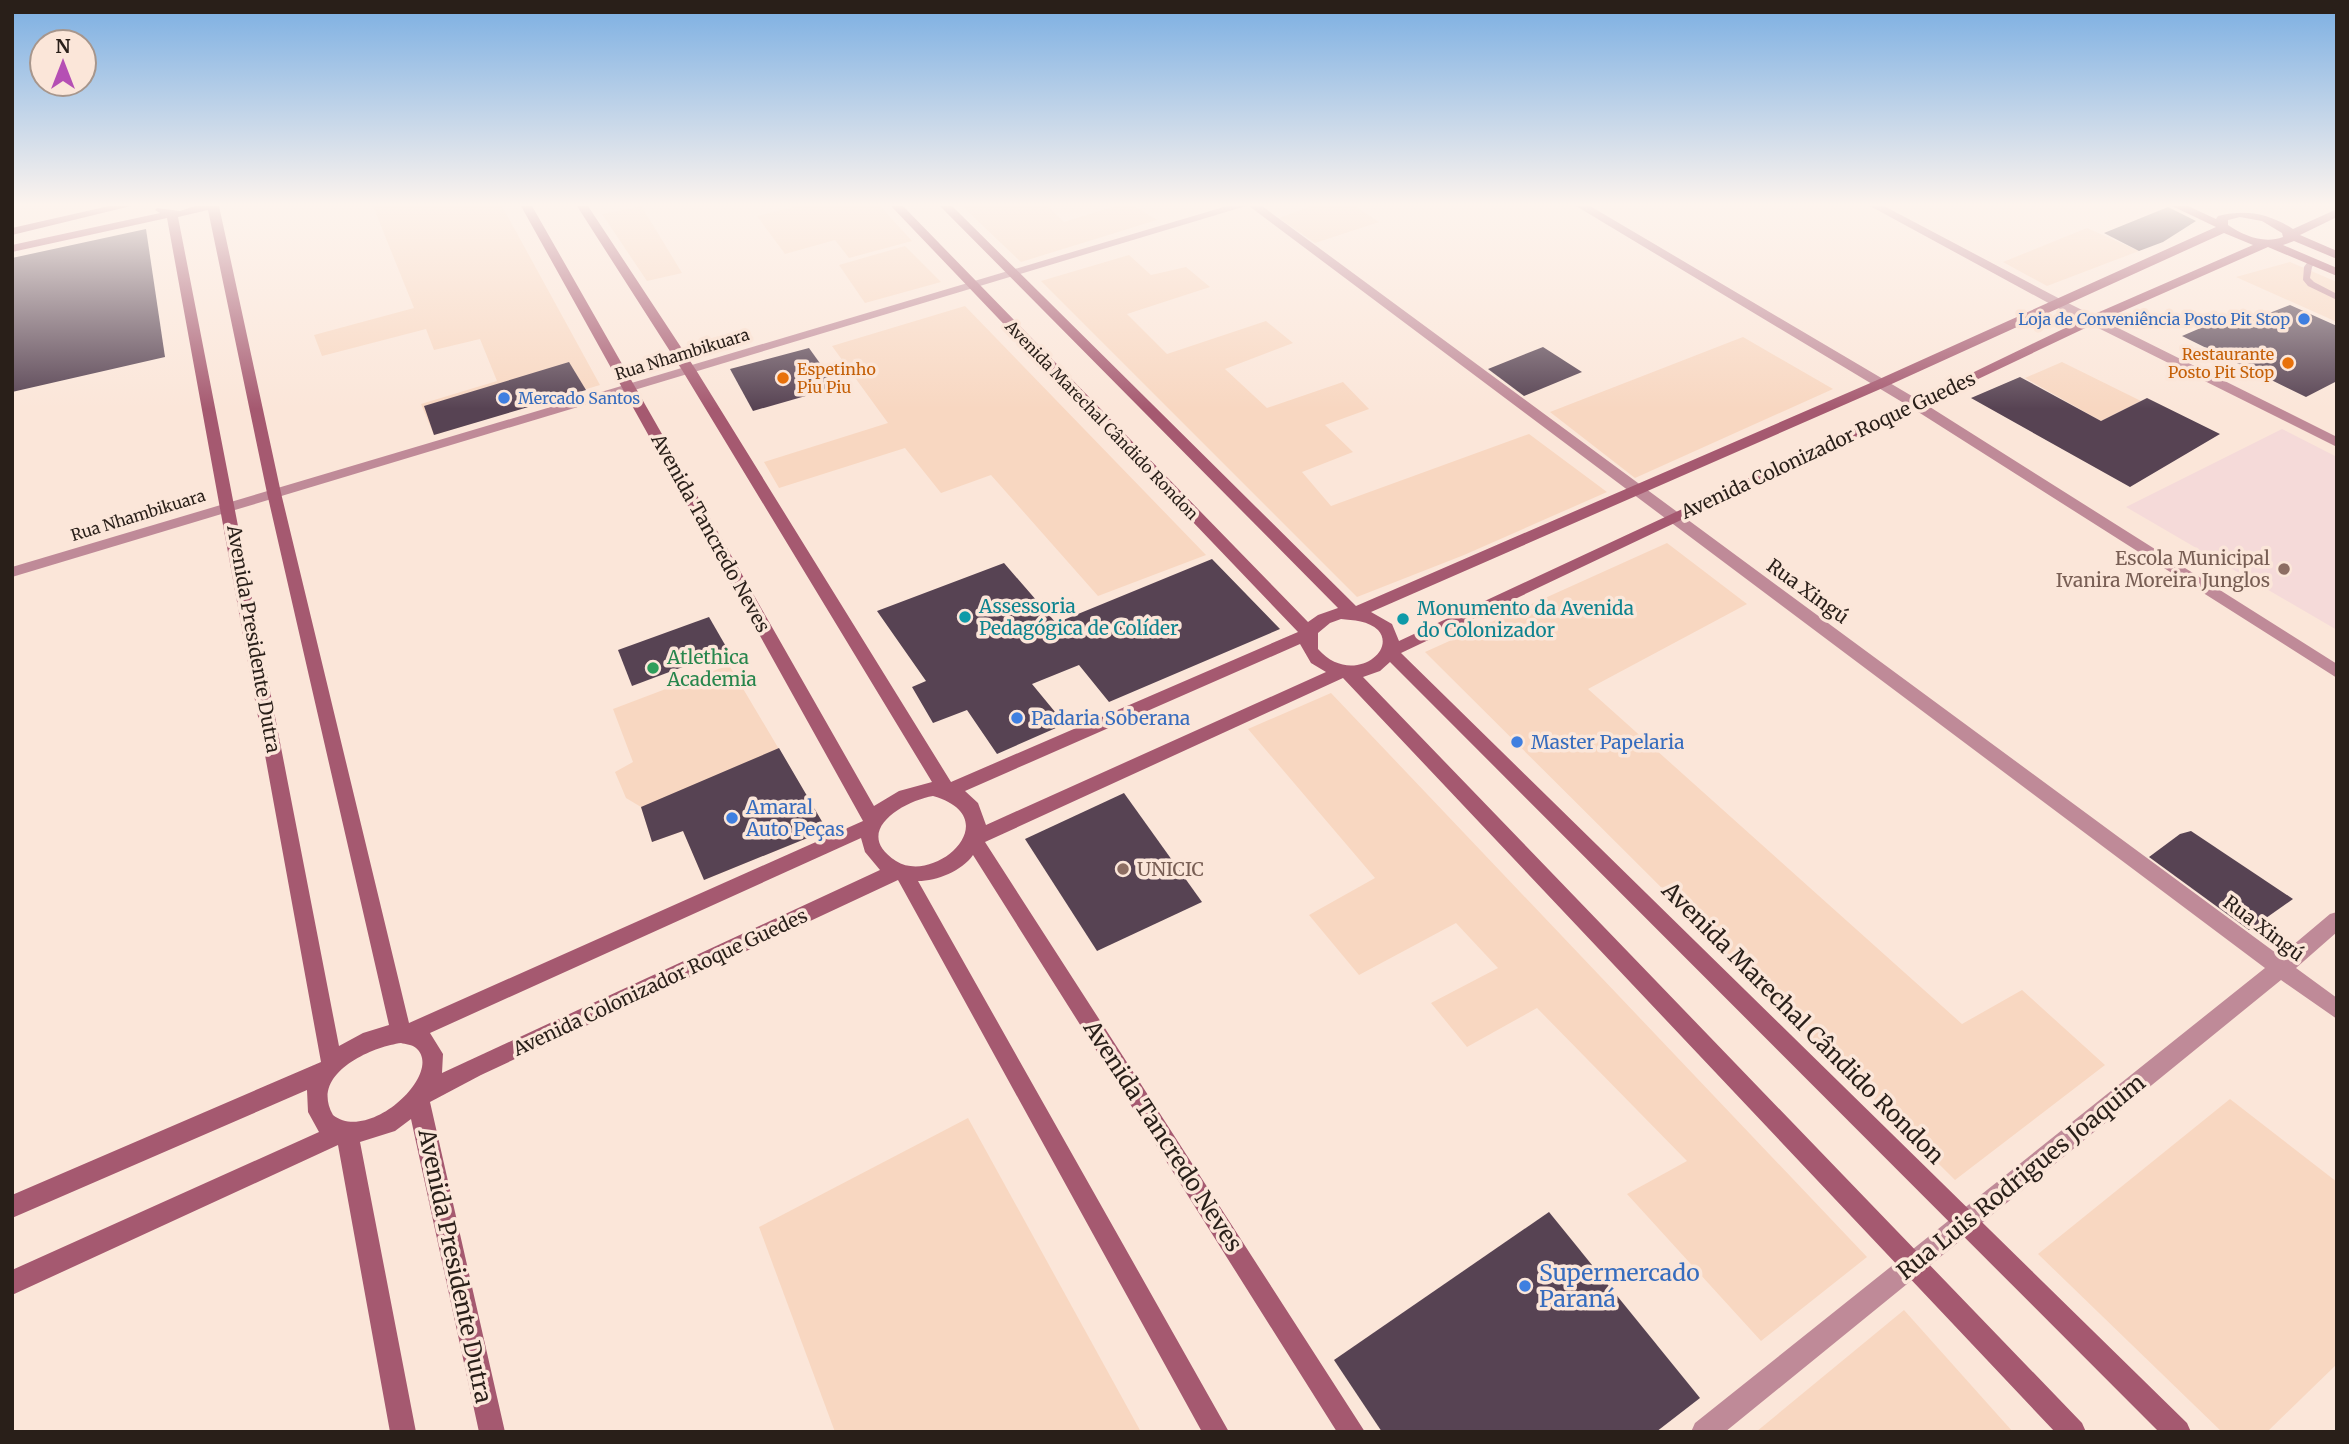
<svg xmlns="http://www.w3.org/2000/svg" width="2349" height="1444" font-family="Merriweather,serif">
<style>
.built{fill:#f8d7c1}
.education{fill:#f5dad9}
.building{fill:#574353}
.lines{fill:none;stroke-linecap:round;stroke-linejoin:round}
.lane{fill:#bf8a98;fill-rule:evenodd}
.street{fill:#bf8a98;fill-rule:evenodd}
.secondary{fill:#a55970;fill-rule:evenodd}
.shop-dot{fill:#3f7fe0;stroke:#fbe6d9;stroke-width:2.5}
.food-dot{fill:#e8710a;stroke:#fbe6d9;stroke-width:2.5}
.education-dot{fill:#8d6e63;stroke:#fbe6d9;stroke-width:2.5}
.culture-dot{fill:#0f9aa8;stroke:#fbe6d9;stroke-width:2.5}
.leisure-dot{fill:#2e9e5b;stroke:#fbe6d9;stroke-width:2.5}
.labels{text-anchor:middle;stroke-width:7;stroke-linejoin:round;paint-order:stroke}
.far-shop-label{font-size:16px;fill:#366cbe;stroke:#fbe6d9;text-anchor:end}
.far-street-label{font-size:16px;fill:#291f19;stroke:#fbe6d9}
.far-food-label{font-size:16px;fill:#c56008;stroke:#fbe6d9;text-anchor:end}
.street-label{font-size:19px;fill:#291f19;stroke:#fbe6d9}
.education-label{font-size:19px;fill:#785e54;stroke:#fbe6d9;text-anchor:end}
.culture-label{font-size:19px;fill:#0d838f;stroke:#fbe6d9;text-anchor:start}
.leisure-label{font-size:19px;fill:#27864d;stroke:#fbe6d9;text-anchor:start}
.shop-label{font-size:19px;fill:#366cbe;stroke:#fbe6d9;text-anchor:start}
.near-street-label{font-size:23px;fill:#291f19;stroke:#fbe6d9}
.near-shop-label{font-size:23px;fill:#366cbe;stroke:#fbe6d9;text-anchor:start}
</style>
<rect width="100%" height="100%" fill="#fbe6d9"/>
<g class="built">
<polygon points="373,206 502,206 600,385 434,435 421,404 497,381 480,339 434,350 426,329 322,356 314,335 414,308"/>
<polygon points="642,206 642,207 682,273 647,281 602,214"/>
<polygon points="797,206 880,206 912,241 849,258 835,240 785,254 757,216"/>
<polygon points="1048,206 1064,222 1116,206 1134,206 1157,220 1021,262 962,206"/>
<polygon points="1312,206 1355,206 1379,222 1315,243 1279,218"/>
<polygon points="2087,228 2139,251 2047,286 2003,262"/>
<polygon points="905,246 941,282 865,303 839,265"/>
<polygon points="1129,255 1151,275 1186,267 1210,287 1127,314 1167,354 1266,321 1293,343 1225,369 1267,408 1343,382 1369,409 1325,425 1353,452 1302,472 1331,506 1529,434 1607,492 1464,555 1357,597 1041,281"/>
<polygon points="2290,262 2337,282 2337,322 2236,277"/>
<polygon points="965,306 1206,555 1098,596 991,475 941,493 905,448 779,488 764,462 888,423 832,346"/>
<polygon points="1743,337 1833,389 1635,478 1550,412"/>
<polygon points="2062,362 2141,401 2101,421 2025,378"/>
<polygon points="1667,543 1747,604 1588,689 1962,1024 2022,990 2105,1065 1955,1180 1425,652"/>
<polygon points="729,665 827,830 704,880 683,831 652,842 641,807 626,798 615,772 633,762 613,709"/>
<polygon points="1331,693 1867,1257 1761,1341 1627,1194 1687,1161 1537,1008 1467,1047 1431,1003 1498,968 1456,923 1359,975 1309,915 1375,878 1248,729"/>
<polygon points="2230,1099 2337,1182 2337,1364 2267,1432 2222,1432 2038,1254"/>
<polygon points="968,1118 1141,1432 835,1432 759,1227"/>
<polygon points="1904,1310 2013,1432 1756,1432"/>
</g>
<polygon class="education" points="2282,429 2337,457 2337,630 2126,507"/>
<g class="building">
<polygon points="2168,207 2196,221 2163,242 2139,251 2104,233"/>
<polygon points="146,229 165,357 12,392 12,258"/>
<polygon points="2290,305 2337,326 2337,381 2306,397 2182,336 2217,321 2231,328"/>
<polygon points="1543,347 1582,372 1524,396 1488,369"/>
<polygon points="809,348 837,387 753,411 730,369"/>
<polygon points="569,362 586,390 434,435 424,406"/>
<polygon points="2020,377 2101,421 2147,398 2220,434 2130,487 1971,398"/>
<polygon points="1212,559 1280,629 1109,702 1079,665 1032,684 1065,724 997,754 967,710 933,723 912,687 926,681 877,611 1004,563 1056,623"/>
<polygon points="709,617 728,650 632,686 618,650"/>
<polygon points="779,748 827,830 704,880 683,831 652,842 641,807"/>
<polygon points="1124,793 1202,902 1097,951 1025,839"/>
<polygon points="2191,831 2293,899 2249,930 2149,857 2180,834"/>
<polygon points="1549,1212 1700,1398 1656,1432 1382,1432 1334,1360"/>
</g>
<g class="lines">
<polygon class="lane" points="2309,260 2316,262 2312,267 2310,278 2314,282 2337,294 2337,300 2308,286 2303,280 2304,267"/>
<g class="street">
<polygon points="1227,206 1246,206 12,577 12,567"/>
<polygon points="1249,206 1262,206 2280,956 2330,914 2337,912 2337,932 2296,968 2337,998 2337,1019 2281,980 1725,1432 1691,1432 1695,1423 2265,968"/>
<polygon points="1576,206 1590,206 1922,402 2337,664 2337,678 1912,408"/>
<polygon points="1870,206 1884,206 2062,300 2337,437 2337,447 2054,306"/>
</g>
<g class="secondary">
<polygon points="109,206 131,206 12,235 12,228"/>
<path d="M195,206H219L281,493L409,1023L863,821L521,206H532L874,806L899,791L932,782L682,370L577,206H588L696,370L951,782L1298,632L891,206H903L1308,622L1318,615L1338,608L940,206H952L1356,606L1875,381L2216,227L2172,206H2188L2216,219L2218,216C2246,209 2268,213 2293,229L2337,209V217L2300,235L2337,251V259L2294,241L2283,245L2337,268V276L2268,247L2098,322L1401,653L2187,1423L2191,1432H2159L1390,662L1380,671L1363,677L2082,1423L2086,1432H2055L1343,678L985,842L1365,1432H1337L973,855C962,871 937,881 918,881L1229,1432H1202L898,880L481,1075L430,1102L505,1432H479L411,1119L395,1131L360,1142L416,1432H390L338,1145L12,1295V1270L319,1132L308,1112L307,1090L12,1218V1195L321,1062L167,218L12,252V245L160,213L155,210L157,208L180,211ZM208,210L267,493L389,1025L363,1033L339,1046L178,217ZM2240,217L2262,221L2282,233L2283,237C2264,244 2244,236 2228,225V220ZM2224,233L2253,245L2090,316L1912,402L1399,641L1392,624L1371,612L1885,387ZM1341,619C1353,620 1369,621 1378,630C1398,652 1350,686 1318,649V633L1330,623ZM1300,644L1311,663L1326,672L986,825L978,803L965,791ZM933,796C1009,818 935,886 896,861C851,832 903,801 933,796ZM861,838L865,852L880,870L442,1073L443,1054L430,1033ZM401,1043C405,1044 413,1045 416,1048C445,1073 369,1144 333,1115C309,1074 371,1047 401,1043Z"/>
</g>
</g>
<linearGradient id="sky" x2="0" y2="1"><stop stop-color="#7aaee2"/><stop offset="0.5" stop-color="#fdf4ee"/><stop offset="1" stop-color="#fdf4ee" stop-opacity="0"/></linearGradient>
<rect width="2349" height="409" fill="url(#sky)"/>
<g class="shop-dot">
<circle cx="2304" cy="319" r="7"/>
<circle cx="504" cy="398" r="7"/>
<circle cx="1017" cy="718" r="7"/>
<circle cx="1517" cy="742" r="7"/>
<circle cx="732" cy="818" r="7"/>
<circle cx="1525" cy="1286" r="7"/>
</g>
<g class="food-dot">
<circle cx="2288" cy="363" r="7"/>
<circle cx="783" cy="378" r="7"/>
</g>
<g class="education-dot">
<circle cx="2284" cy="569" r="7"/>
<circle cx="1123" cy="869" r="7"/>
</g>
<g class="culture-dot">
<circle cx="965" cy="617" r="7"/>
<circle cx="1403" cy="619" r="7"/>
</g>
<circle class="leisure-dot" cx="653" cy="668" r="7"/>
<g class="labels">
<g class="far-shop-label">
<text x="2290" y="325">Loja de Conveniência Posto Pit Stop</text>
<text x="518" y="404" text-anchor="start">Mercado Santos</text>
</g>
<g class="far-street-label">
<text transform="translate(682 354) rotate(-17)" y="6">Rua Nhambikuara</text>
<text transform="translate(1102 420) rotate(46)" y="6">Avenida Marechal Cândido Rondon</text>
<text transform="translate(138 515) rotate(-17)" y="6">Rua Nhambikuara</text>
</g>
<g class="far-food-label">
<text x="2274" y="360">Restaurante<tspan x="2274" dy="18">Posto Pit Stop</tspan></text>
<text x="797" y="375" text-anchor="start">Espetinho<tspan x="797" dy="18">Piu Piu</tspan></text>
</g>
<g class="street-label">
<text transform="translate(1828 445) rotate(-25)" y="7">Avenida Colonizador Roque Guedes</text>
<text transform="translate(711 533) rotate(61)" y="7">Avenida Tancredo Neves</text>
<text transform="translate(1808 591) rotate(36)" y="7">Rua Xingú</text>
<text transform="translate(254 639) rotate(80)" y="7">Avenida Presidente Dutra</text>
<text transform="translate(2264 928) rotate(37)" y="7">Rua Xingú</text>
<text transform="translate(660 982) rotate(-25)" y="7">Avenida Colonizador Roque Guedes</text>
</g>
<g class="education-label">
<text x="2270" y="565">Escola Municipal<tspan x="2270" dy="22">Ivanira Moreira Junglos</tspan></text>
<text x="1137" y="876" text-anchor="start">UNICIC</text>
</g>
<g class="culture-label">
<text x="979" y="613">Assessoria<tspan x="979" dy="22">Pedagógica de Colíder</tspan></text>
<text x="1417" y="615">Monumento da Avenida<tspan x="1417" dy="22">do Colonizador</tspan></text>
</g>
<g class="leisure-label">
<text x="667" y="664">Atlethica<tspan x="667" dy="22">Academia</tspan></text>
</g>
<g class="shop-label">
<text x="1031" y="725">Padaria Soberana</text>
<text x="1531" y="749">Master Papelaria</text>
<text x="746" y="814">Amaral<tspan x="746" dy="22">Auto Peças</tspan></text>
</g>
<g class="near-street-label">
<text transform="translate(1803 1023) rotate(45)" y="8">Avenida Marechal Cândido Rondon</text>
<text transform="translate(1163 1136) rotate(57)" y="8">Avenida Tancredo Neves</text>
<text transform="translate(2021 1177) rotate(-39)" y="8">Rua Luis Rodrigues Joaquim</text>
<text transform="translate(455 1266) rotate(78)" y="8">Avenida Presidente Dutra</text>
</g>
<g class="near-shop-label">
<text x="1539" y="1281">Supermercado<tspan x="1539" dy="26">Paraná</tspan></text>
</g>
</g>
<rect width="2349" height="1444" fill="none" stroke="#291f19" stroke-width="28"/>
<g transform="translate(63 63)"><circle r="33" fill="#fbe6d9" stroke="#a7968c" stroke-width="2"/>
<path d="M0-5L12 26L0 18L-12 26Z" fill="#b54fb4"/>
<text y="-10" font-size="19" font-weight="bold" text-anchor="middle" fill="#291f19">N</text>
</g>
</svg>
